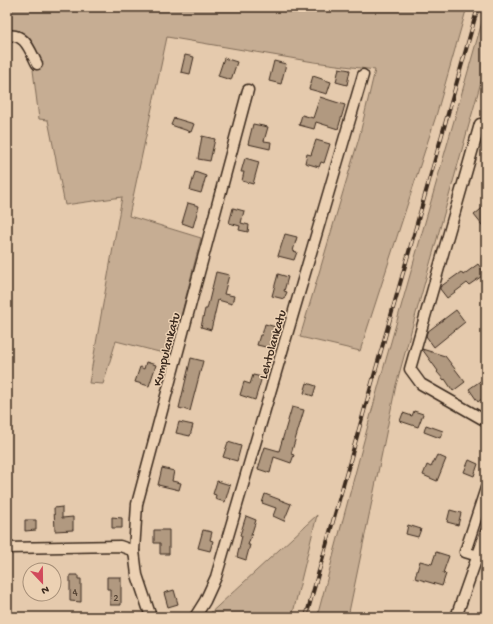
<svg xmlns="http://www.w3.org/2000/svg" width="493" height="624" font-family="'Gochi Hand',sans-serif">
<style>
.green{fill:#c6ad93;stroke:#806c58}
.building{fill:#b19980;stroke:#3b2a1e}
.lines{fill:none;stroke-linecap:round;stroke-linejoin:round}
.minor-casing{stroke:#3b2a1e;stroke-width:13}
.minor{stroke:#ecd1b3;stroke-width:10}
.rail-casing{stroke:#3b2a1e;stroke-width:4}
.rail{stroke:#ecd1b3;stroke-width:2.5;stroke-dasharray:8;stroke-linecap:butt}
.labels{text-anchor:middle;stroke-width:3;stroke-linejoin:round;paint-order:stroke}
.number-label{font-size:11px;fill:#584636}
.street-label{font-size:13px;fill:#3b2a1e;stroke:#ecd1b3}
</style>
<rect width="100%" height="100%" fill="#e5caad"/>
<filter id="ink" filterUnits="userSpaceOnUse"><feTurbulence type="fractalNoise" baseFrequency=".025" numOctaves="2"/><feDisplacementMap in="SourceGraphic" scale="8" xChannelSelector="R" yChannelSelector="G"/><feConvolveMatrix kernelMatrix="1 2 1 2 8 2 1 2 1" color-interpolation-filters="sRGB"/></filter>
<g filter="url(#ink)">
<g class="green">
<polygon points="7,7 467,7 436,116 360,351 300,337 359,138 375,70 314,62 167,37 129,216 201,238 171,355 116,341 103,384 89,383 122,197 65,205 48,120 39,119 33,70 41,64 26,36 7,32"/>
<polygon points="486,8 486,64 396,385 348,617 317,617 379,384"/>
<polygon points="317,515 292,617 206,617"/>
</g>
<g class="building">
<polygon points="185,55 194,57 190,74 181,72"/>
<polygon points="224,58 237,62 231,80 218,76"/>
<polygon points="274,61 286,64 281,84 269,81"/>
<polygon points="339,68 350,70 347,85 336,82"/>
<polygon points="313,76 331,82 327,94 309,89"/>
<polygon points="320,97 345,105 338,129 316,122 314,129 299,125 302,115 313,118"/>
<polygon points="174,118 194,124 191,132 171,125"/>
<polygon points="253,124 268,127 264,141 271,142 270,149 248,144"/>
<polygon points="202,136 215,139 210,161 198,159"/>
<polygon points="316,140 330,144 324,163 321,162 319,167 305,163 307,154 311,155"/>
<polygon points="245,158 259,162 253,184 242,181 244,172 241,172"/>
<polygon points="195,172 206,176 201,193 190,190"/>
<polygon points="188,203 199,206 193,227 182,223"/>
<polygon points="486,205 486,230 474,215"/>
<polygon points="233,208 244,211 241,223 249,225 248,232 239,230 240,226 229,223"/>
<polygon points="285,234 297,237 293,251 297,252 294,260 278,256"/>
<polygon points="478,264 485,274 469,285 467,283 447,298 440,289 440,287 461,272 463,275"/>
<polygon points="216,272 229,275 224,294 234,296 232,304 218,300 211,330 201,327 205,309 207,309"/>
<polygon points="278,274 288,277 284,291 287,292 284,299 272,296"/>
<polygon points="456,310 465,322 434,347 426,336 427,332"/>
<polygon points="265,324 276,327 270,348 257,345 260,335 262,335"/>
<polygon points="422,349 445,356 465,382 453,391 445,379 444,380 437,372 438,371"/>
<polygon points="191,358 203,361 190,411 179,408"/>
<polygon points="146,362 156,365 149,386 135,382 140,367 144,369"/>
<polygon points="253,375 262,377 255,400 240,395 244,382 250,384"/>
<polygon points="486,377 486,393 482,396 483,398 478,402 469,389"/>
<polygon points="307,383 316,386 313,396 304,393"/>
<polygon points="292,407 304,410 291,454 294,455 291,463 274,457 270,473 258,469 265,447 279,451"/>
<polygon points="414,411 423,414 418,427 400,421 403,413 412,416"/>
<polygon points="179,422 193,425 190,436 176,433"/>
<polygon points="426,425 443,431 440,438 424,432"/>
<polygon points="228,442 241,446 237,461 223,457"/>
<polygon points="437,455 446,459 437,481 423,475 427,465 431,467"/>
<polygon points="469,460 478,464 474,476 464,472"/>
<polygon points="162,468 174,471 172,481 181,483 179,490 158,485"/>
<polygon points="217,481 230,485 225,502 215,499 216,495 213,494"/>
<polygon points="265,494 291,504 284,521 273,516 276,508 262,503"/>
<polygon points="62,507 62,518 73,517 73,530 55,531 54,508"/>
<polygon points="450,510 461,513 458,525 447,522"/>
<polygon points="246,516 256,520 248,545 250,545 246,560 237,557 242,536 240,535"/>
<polygon points="112,517 122,518 122,528 112,528"/>
<polygon points="25,520 36,520 36,530 25,531"/>
<polygon points="408,525 421,529 418,537 406,534"/>
<polygon points="154,530 169,530 169,554 160,554 160,543 154,543"/>
<polygon points="203,530 212,532 210,540 213,541 210,551 198,548"/>
<polygon points="436,552 449,556 443,573 446,574 442,586 415,578 420,561 432,564"/>
<polygon points="70,575 78,575 78,579 81,579 81,602 70,601"/>
<polygon points="107,577 121,577 121,605 110,605 110,589 107,589"/>
<polygon points="174,590 178,604 168,607 164,593"/>
</g>
<g class="lines">
<defs>
<g id="minor">
<path d="M7,36C25,32 30,51 37,64"/>
<polyline points="480,124 410,369 421,384 486,421"/>
<polyline points="7,548 120,546 134,551"/>
<polyline points="478,556 465,552 486,488"/>
<polyline points="151,617 137,575 134,551 137,504 248,90"/>
<polyline points="195,617 205,601 216,577 363,75"/>
<polyline points="456,617 486,532"/>
</g>
</defs>
<use href="#minor" class="minor-casing"/>
<use href="#minor" class="minor"/>
<defs>
<polyline id="rail" points="306,617 478,7"/>
</defs>
<use href="#rail" class="rail-casing"/>
<use href="#rail" class="rail"/>
</g>
</g>
<g class="labels">
<g class="number-label">
<text x="75" y="595">4</text>
<text x="116" y="601">2</text>
</g>
<g class="street-label">
<text transform="translate(271 344) rotate(-74)" y="5">Lehtolankatu</text>
<text transform="translate(165 349) rotate(-75)" y="5">Kumpulankatu</text>
</g>
</g>
<rect width="493" height="624" fill="none" stroke="#ecd1b3" stroke-width="24"/>
<rect x="12" y="12" width="469" height="600" fill="none" stroke="#3b2a1e" stroke-width="1.5" filter="url(#ink)"/>
<g transform="translate(42 582) rotate(158)"><circle r="19" fill="#ecd1b3" stroke="#a58e77"/>
<path d="M0-3L7 15L0 10L-7 15Z" fill="#d1495b"/>
<text y="-6" font-size="11" font-weight="bold" text-anchor="middle" fill="#3b2a1e">N</text>
</g>
</svg>
